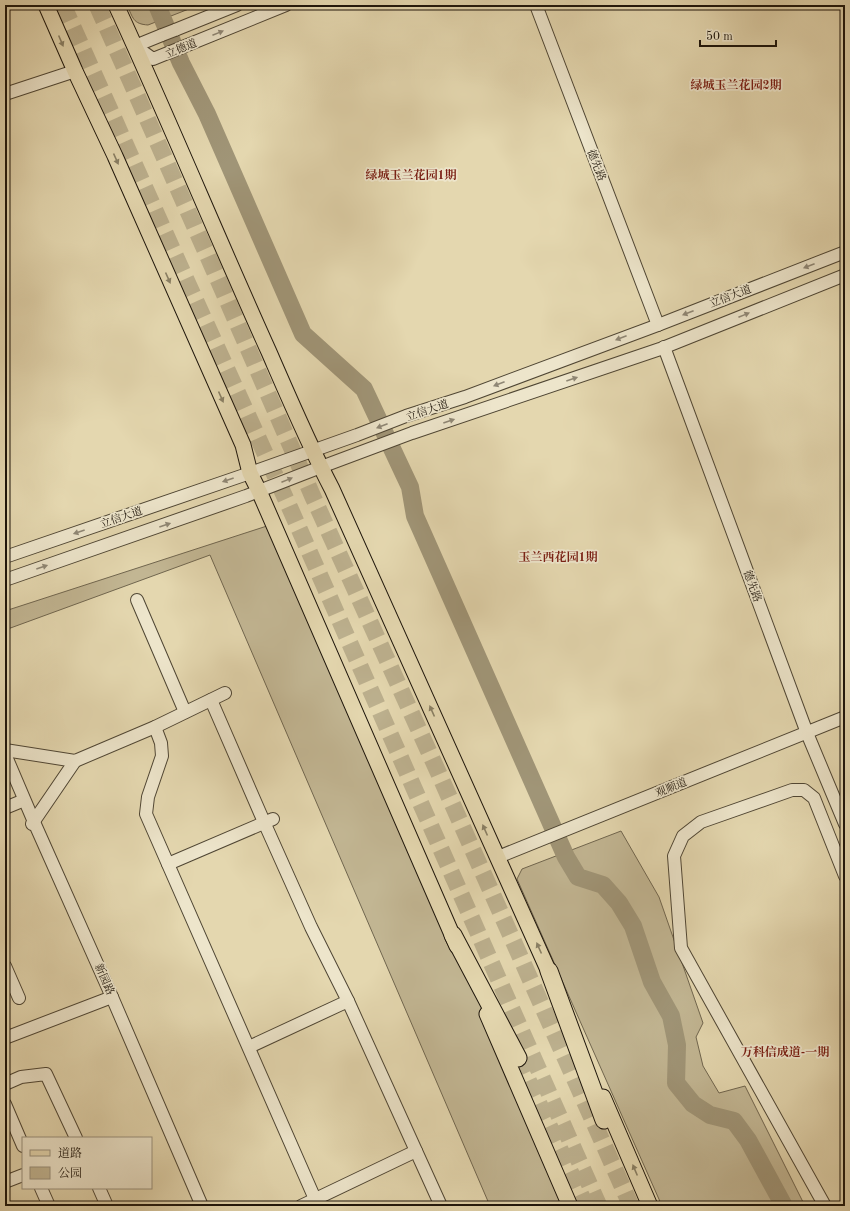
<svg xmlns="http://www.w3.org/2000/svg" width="850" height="1211" font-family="'Old Standard TT','Noto Serif SC',serif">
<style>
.green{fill:#c2b693;stroke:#70664f}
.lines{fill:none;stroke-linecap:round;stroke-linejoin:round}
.river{stroke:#a09577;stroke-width:18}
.highway-tunnel{stroke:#bcb08e;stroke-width:17;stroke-dasharray:17 8;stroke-linecap:butt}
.minor-casing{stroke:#4f4634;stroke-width:14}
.major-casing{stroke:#1d150b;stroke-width:17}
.highway-casing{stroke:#1d150b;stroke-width:19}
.minor{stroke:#ede5cb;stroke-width:12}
.major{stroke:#e4d7af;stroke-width:15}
.highway{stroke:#e4d7af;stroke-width:17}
.minor-bridge-casing{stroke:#4f4634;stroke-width:14;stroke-linecap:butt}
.minor-bridge{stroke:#ede5cb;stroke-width:12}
.oneway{fill:#8f8775}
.oneway2{fill:#8a8065}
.labels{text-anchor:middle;stroke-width:3.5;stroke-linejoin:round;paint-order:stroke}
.street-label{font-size:11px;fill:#1d150b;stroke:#ede5cb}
.neighbourhood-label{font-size:12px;font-weight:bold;fill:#7a1f14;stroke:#ede5cb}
</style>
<rect width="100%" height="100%" fill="#e4d7af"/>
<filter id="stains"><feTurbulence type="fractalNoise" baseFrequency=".005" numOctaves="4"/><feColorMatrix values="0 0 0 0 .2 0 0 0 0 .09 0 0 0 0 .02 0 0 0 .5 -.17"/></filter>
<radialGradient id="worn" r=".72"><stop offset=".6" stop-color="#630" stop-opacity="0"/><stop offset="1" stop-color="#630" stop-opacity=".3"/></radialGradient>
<g class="green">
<path d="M127,5H199L148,25C133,24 133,18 127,5Z"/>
<polygon points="270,525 569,1206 490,1206 210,555 5,630 5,611"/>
<polygon points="621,831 659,897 703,1023 696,1037 703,1066 719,1093 745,1086 805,1206 662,1206 517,879 522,869"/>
</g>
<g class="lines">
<polyline class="river" points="157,5 181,63 207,114 303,334 364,389 410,487 415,516 566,857 578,877 603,885 619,903 633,926 652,982 671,1016 677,1045 676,1083 693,1104 710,1115 734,1121 748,1140 784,1206"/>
<g class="highway-tunnel">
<polyline points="63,5 183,273 289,506 599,1206"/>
<polyline points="97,5 213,268 313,497 439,774 631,1206"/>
<polyline points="518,1058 586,1206"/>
</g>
<defs>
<g id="minor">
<polyline points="536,5 658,325"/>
<polyline points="175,30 237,5"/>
<polyline points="135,46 153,59 286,5"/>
<polyline points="135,46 162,35"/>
<polyline points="5,94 75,71"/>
<polyline points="664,347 807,733 845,824"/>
<polyline points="5,557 250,473 357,435 406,416 465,397 658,325 845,252"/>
<polyline points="5,580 246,496 321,467 412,433 660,349 845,275"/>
<polyline points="137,600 185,712"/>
<polyline points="211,700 264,822 311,927 348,1001"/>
<polyline points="155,727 161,743 162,756 148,797 146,814 315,1199"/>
<polyline points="5,750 75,761 155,727 225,693"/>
<polyline points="5,754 34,822 112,997 202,1206"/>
<polyline points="5,808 22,801"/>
<polyline points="32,824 75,761"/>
<polyline points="498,857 845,717"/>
<polyline points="168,864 273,819"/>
<polyline points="5,966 19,998"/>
<polyline points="5,1038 112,997"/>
<polyline points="249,1047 348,1001 441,1206"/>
<polyline points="5,1084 21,1077 46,1074 76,1138"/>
<polyline points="5,1104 23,1146"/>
<polyline points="5,1182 23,1175"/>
<polyline points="41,1188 49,1206"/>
<polyline points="99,1188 107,1206"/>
<polyline points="301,1206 416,1151"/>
<polyline points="825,1206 681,948 674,856 683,836 701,822 792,790 804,790 814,798 845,876"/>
</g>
<g id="major">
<polyline points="46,5 75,71 115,156 243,445 250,473 259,491 457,946"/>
<path d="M116,5C169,120 217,237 269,352C289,398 309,445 332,489L553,981"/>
<polyline points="487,1014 570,1206"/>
<polyline points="603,1097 650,1206"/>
</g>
<g id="highway">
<polyline points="453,935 518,1058"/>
<polyline points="549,971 604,1120"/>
</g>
</defs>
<use href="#minor" class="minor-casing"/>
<use href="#major" class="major-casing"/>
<use href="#highway" class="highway-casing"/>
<use href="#minor" class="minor"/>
<use href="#major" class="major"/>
<use href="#highway" class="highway"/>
<defs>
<polyline id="minor-bridge" points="162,35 175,30"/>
</defs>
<use href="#minor-bridge" class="minor-bridge-casing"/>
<use href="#minor-bridge" class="minor-bridge"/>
</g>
<defs><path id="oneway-solid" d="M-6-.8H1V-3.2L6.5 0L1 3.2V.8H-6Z"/></defs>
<g class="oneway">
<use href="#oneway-solid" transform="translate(218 33) rotate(-22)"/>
<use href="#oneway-solid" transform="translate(809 266) rotate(159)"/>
<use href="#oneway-solid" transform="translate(688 313) rotate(159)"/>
<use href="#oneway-solid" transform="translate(744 315) rotate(-22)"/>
<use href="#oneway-solid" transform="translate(621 338) rotate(159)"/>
<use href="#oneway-solid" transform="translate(572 379) rotate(-19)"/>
<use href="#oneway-solid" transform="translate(499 384) rotate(159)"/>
<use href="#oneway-solid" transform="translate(449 421) rotate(-19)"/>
<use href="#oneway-solid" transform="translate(382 426) rotate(159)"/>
<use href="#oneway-solid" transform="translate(228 480) rotate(161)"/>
<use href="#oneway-solid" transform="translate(287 480) rotate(-22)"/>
<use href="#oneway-solid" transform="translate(165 525) rotate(-19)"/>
<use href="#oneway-solid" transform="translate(79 532) rotate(161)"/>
<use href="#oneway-solid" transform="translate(42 567) rotate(-19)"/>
</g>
<g class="oneway2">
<use href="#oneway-solid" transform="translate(61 41) rotate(67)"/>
<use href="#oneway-solid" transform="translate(116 159) rotate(66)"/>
<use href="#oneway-solid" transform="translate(168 278) rotate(66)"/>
<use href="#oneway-solid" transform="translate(221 397) rotate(66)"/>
<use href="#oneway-solid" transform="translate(432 711) rotate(-114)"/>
<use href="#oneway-solid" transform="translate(485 830) rotate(-114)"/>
<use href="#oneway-solid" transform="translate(539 948) rotate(-114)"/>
<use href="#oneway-solid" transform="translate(635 1170) rotate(-113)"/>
</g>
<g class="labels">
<g class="street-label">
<text transform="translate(181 48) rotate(-22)" y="4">立德道</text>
<text transform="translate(597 165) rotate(69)" y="4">德先路</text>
<text transform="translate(730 296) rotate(-21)" y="4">立信大道</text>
<text transform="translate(427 410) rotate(-19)" y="4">立信大道</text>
<text transform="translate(121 517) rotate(-19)" y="4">立信大道</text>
<text transform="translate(753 586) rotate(70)" y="4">德先路</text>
<text transform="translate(671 787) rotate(-22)" y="4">观顺道</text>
<text transform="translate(105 979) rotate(66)" y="4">新园路</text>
</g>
<g class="neighbourhood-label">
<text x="736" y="89">绿城玉兰花园2期</text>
<text x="411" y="179">绿城玉兰花园1期</text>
<text x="558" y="561">玉兰西花园1期</text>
<text x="785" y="1056">万科信成道-一期</text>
</g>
</g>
<rect width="850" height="1211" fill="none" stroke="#e4d7af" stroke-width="20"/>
<rect x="6" y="6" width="838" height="1199" fill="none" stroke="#1d150b" stroke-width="2"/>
<rect x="10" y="10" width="830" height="1191" fill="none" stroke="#1d150b"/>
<rect x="22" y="1137" width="130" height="52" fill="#ede5cb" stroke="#9a927e"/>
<rect x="30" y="1150" width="20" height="6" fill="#e4d7af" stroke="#9a927e"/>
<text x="58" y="1157" font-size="12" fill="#1d150b">道路</text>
<rect x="30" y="1167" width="20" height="12" fill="#c2b693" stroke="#9a927e"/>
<text x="58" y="1177" font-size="12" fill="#1d150b">公园</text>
<path d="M700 40v6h76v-6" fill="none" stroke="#1d150b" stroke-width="2"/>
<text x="706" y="40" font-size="12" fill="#1d150b" stroke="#ede5cb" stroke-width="3" paint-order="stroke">50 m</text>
<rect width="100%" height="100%" filter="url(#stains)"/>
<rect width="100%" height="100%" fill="url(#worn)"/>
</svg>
